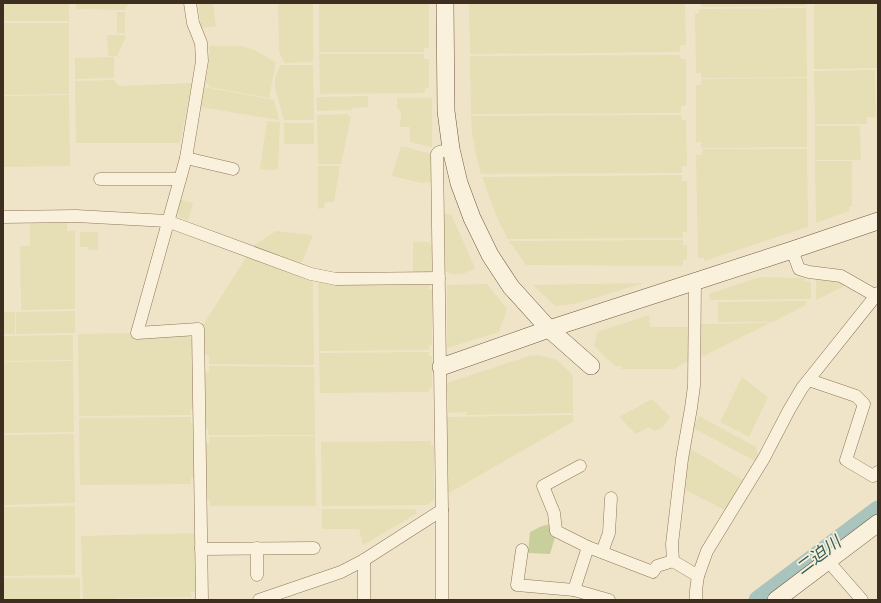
<svg xmlns="http://www.w3.org/2000/svg" width="881" height="603" font-family="'Zilla Slab','Noto Sans JP',serif">
<style>
.farmland{fill:#e6deb5}
.green{fill:#c9cf9b}
.lines{fill:none;stroke-linecap:round;stroke-linejoin:round}
.river{stroke:#a9c4bc;stroke-width:19}
.street-casing{stroke:#8d765c;stroke-width:13}
.secondary-casing{stroke:#6f573f;stroke-width:18}
.street{stroke:#faf1dc;stroke-width:12}
.secondary{stroke:#faf1dc;stroke-width:17}
.labels{text-anchor:middle;stroke-width:3.5;stroke-linejoin:round;paint-order:stroke}
.water-label{font-size:17px;font-style:italic;fill:#2f5d5a;stroke:#f7eed8}
</style>
<rect width="100%" height="100%" fill="#f0e4c8"/>
<g class="farmland">
<rect x="3" y="3" width="66" height="18"/>
<polygon points="75,3 129,3 125,10 77,9"/>
<polygon points="207,3 213,3 216,26 201,28 198,4"/>
<polygon points="278,3 313,3 313,62 285,63 279,52"/>
<polygon points="319,3 429,3 429,48 424,48 424,52 319,52"/>
<polygon points="469,3 685,3 686,45 680,45 680,52 470,54"/>
<polygon points="701,3 806,3 806,6 701,7"/>
<polygon points="878,3 878,68 814,69 814,3"/>
<polygon points="806,8 807,77 701,78 701,73 696,73 695,14 699,13 699,9"/>
<rect x="117" y="12" width="8" height="21"/>
<polygon points="3,23 69,23 69,94 3,95"/>
<polygon points="107,35 124,35 126,36 117,56 108,56"/>
<polygon points="209,46 243,46 256,51 276,62 269,98 209,87 209,84 205,84 208,69 209,56"/>
<polygon points="319,54 424,54 424,59 429,59 429,88 425,88 425,93 320,94"/>
<polygon points="680,55 681,59 686,59 686,106 681,106 681,113 471,114 470,56"/>
<polygon points="114,57 114,78 75,79 75,58"/>
<polygon points="280,65 313,65 314,120 284,120 275,88 275,78"/>
<polygon points="875,70 876,117 867,117 867,124 815,124 814,71"/>
<polygon points="807,78 807,147 701,148 701,142 696,142 696,85 701,85 701,79"/>
<polygon points="114,80 119,86 192,83 180,143 76,143 75,81"/>
<polygon points="204,87 274,100 279,120 200,107"/>
<polygon points="69,95 70,166 3,167 3,96"/>
<polygon points="368,96 368,107 352,108 352,110 317,111 317,97"/>
<polygon points="397,98 432,98 432,147 410,142 410,127 400,127 401,112 397,107"/>
<polygon points="348,114 348,116 351,117 341,164 318,164 317,115"/>
<polygon points="681,115 682,120 686,120 687,166 682,166 682,173 481,174 476,155 472,132 471,116"/>
<polygon points="267,121 280,122 278,169 274,170 260,169"/>
<rect x="284" y="123" width="30" height="21"/>
<polygon points="815,126 860,126 861,160 815,160"/>
<polygon points="401,146 432,154 432,180 431,182 421,183 392,176"/>
<polygon points="702,149 807,149 808,227 704,261 704,258 698,258 696,155 702,155"/>
<polygon points="852,161 852,206 849,207 849,211 816,223 815,161"/>
<polygon points="318,166 340,166 334,202 325,202 324,208 318,209"/>
<polygon points="682,175 682,181 687,181 687,232 683,232 683,238 508,239 498,220 482,177"/>
<polygon points="179,199 193,203 188,220 178,217 179,213 176,212"/>
<polygon points="444,214 451,214 475,268 463,274 451,274 445,271"/>
<polygon points="30,223 67,223 67,231 75,231 75,309 21,310 20,246 30,246"/>
<polygon points="276,231 313,235 301,264 253,246"/>
<polygon points="80,232 98,232 98,250 88,250 88,247 80,247"/>
<polygon points="683,240 683,245 687,245 687,260 683,260 683,266 526,265 509,241"/>
<polygon points="413,242 430,242 430,245 432,245 432,271 430,273 413,273"/>
<polygon points="247,256 313,282 314,365 209,364 209,356 203,354 203,327 205,322"/>
<polygon points="760,277 805,278 805,281 811,282 811,299 710,300 709,294"/>
<polygon points="816,277 838,279 847,285 816,300"/>
<polygon points="318,281 326,284 337,285 429,285 429,289 432,289 432,345 429,345 429,350 319,351"/>
<polygon points="644,283 575,304 555,306 533,285"/>
<polygon points="487,284 507,309 499,332 447,348 447,285"/>
<polygon points="806,301 806,305 773,322 718,322 718,302"/>
<polygon points="75,311 75,333 16,334 16,312"/>
<rect x="3" y="312" width="12" height="22"/>
<polygon points="649,315 650,327 690,327 690,360 674,369 621,369 621,366 615,366 594,346 597,332"/>
<polygon points="770,323 699,358 699,324"/>
<polygon points="189,332 190,339 194,339 194,409 190,409 191,415 79,416 78,334"/>
<polygon points="73,335 73,360 3,361 3,336"/>
<polygon points="429,352 429,356 432,356 432,387 429,388 429,392 320,393 319,353"/>
<polygon points="538,355 554,359 559,362 571,373 573,379 573,413 467,415 466,412 448,413 447,383 529,356"/>
<polygon points="73,361 74,432 3,433 3,362"/>
<polygon points="209,366 314,367 315,435 208,435 208,429 204,429 204,373 209,372"/>
<polygon points="742,377 768,397 749,437 720,422"/>
<polygon points="652,399 670,417 662,428 654,431 649,427 636,434 619,417"/>
<polygon points="573,415 574,421 449,493 448,490 447,417"/>
<polygon points="699,416 756,447 758,456 755,461 693,428"/>
<polygon points="191,417 191,423 194,423 194,478 191,478 191,484 80,485 79,418"/>
<polygon points="74,434 75,503 3,505 3,435"/>
<polygon points="315,436 316,506 210,506 210,500 205,500 205,443 209,443 209,437"/>
<polygon points="431,441 431,445 434,445 434,499 427,505 322,506 321,442"/>
<polygon points="689,448 743,480 725,510 683,489"/>
<polygon points="75,506 75,575 3,576 3,507"/>
<polygon points="322,509 416,509 416,514 363,545 359,529 322,529"/>
<polygon points="195,533 195,592 191,592 191,597 115,598 115,600 83,600 81,536"/>
<rect x="3" y="578" width="77" height="22"/>
</g>
<polygon class="green" points="550,524 552,536 555,537 550,554 528,553 530,532 542,526"/>
<g class="lines">
<polyline class="river" points="758,600 878,510"/>
<defs>
<g id="street">
<polyline points="190,3 193,23 201,43 202,61 186,158 137,333 198,329 202,600"/>
<polyline points="186,158 233,169"/>
<polyline points="100,179 180,179"/>
<polyline points="3,217 76,216 167,221 311,274 336,279 439,278"/>
<polyline points="792,250 799,269 809,272 841,276 876,296"/>
<polyline points="695,281 694,386 691,408 682,459 672,544 673,561 698,576"/>
<polyline points="809,380 856,396 864,404 846,460 873,476 878,472"/>
<polyline points="580,466 543,486 554,513 556,531 588,547 653,572 657,566 673,561"/>
<polyline points="257,548 257,575"/>
<polyline points="201,549 314,548"/>
<polyline points="522,550 517,585 574,590 609,600"/>
<polyline points="602,552 609,533 611,498"/>
<polyline points="364,560 364,600"/>
<polyline points="828,561 862,600"/>
<polyline points="574,590 588,547"/>
<polyline points="259,600 341,572 364,560 442,510"/>
<polyline points="442,600 442,510 437,154 439,152 451,149"/>
<polyline points="696,600 696,590 698,576 707,551 764,458 789,410 802,388 878,293"/>
</g>
<g id="secondary">
<polyline points="445,3 446,111 451,149 459,183 472,218 490,255 511,287 549,329 591,366"/>
<polyline points="441,367 549,329 792,250 878,221"/>
<polyline points="776,600 878,523"/>
</g>
</defs>
<use href="#street" class="street-casing"/>
<use href="#secondary" class="secondary-casing"/>
<use href="#street" class="street"/>
<use href="#secondary" class="secondary"/>
</g>
<g class="labels">
<g class="water-label">
<text transform="translate(818 555) rotate(-37)" y="6">二迫川</text>
</g>
</g>
<rect width="881" height="603" fill="none" stroke="#3d2e20" stroke-width="8"/>
</svg>
